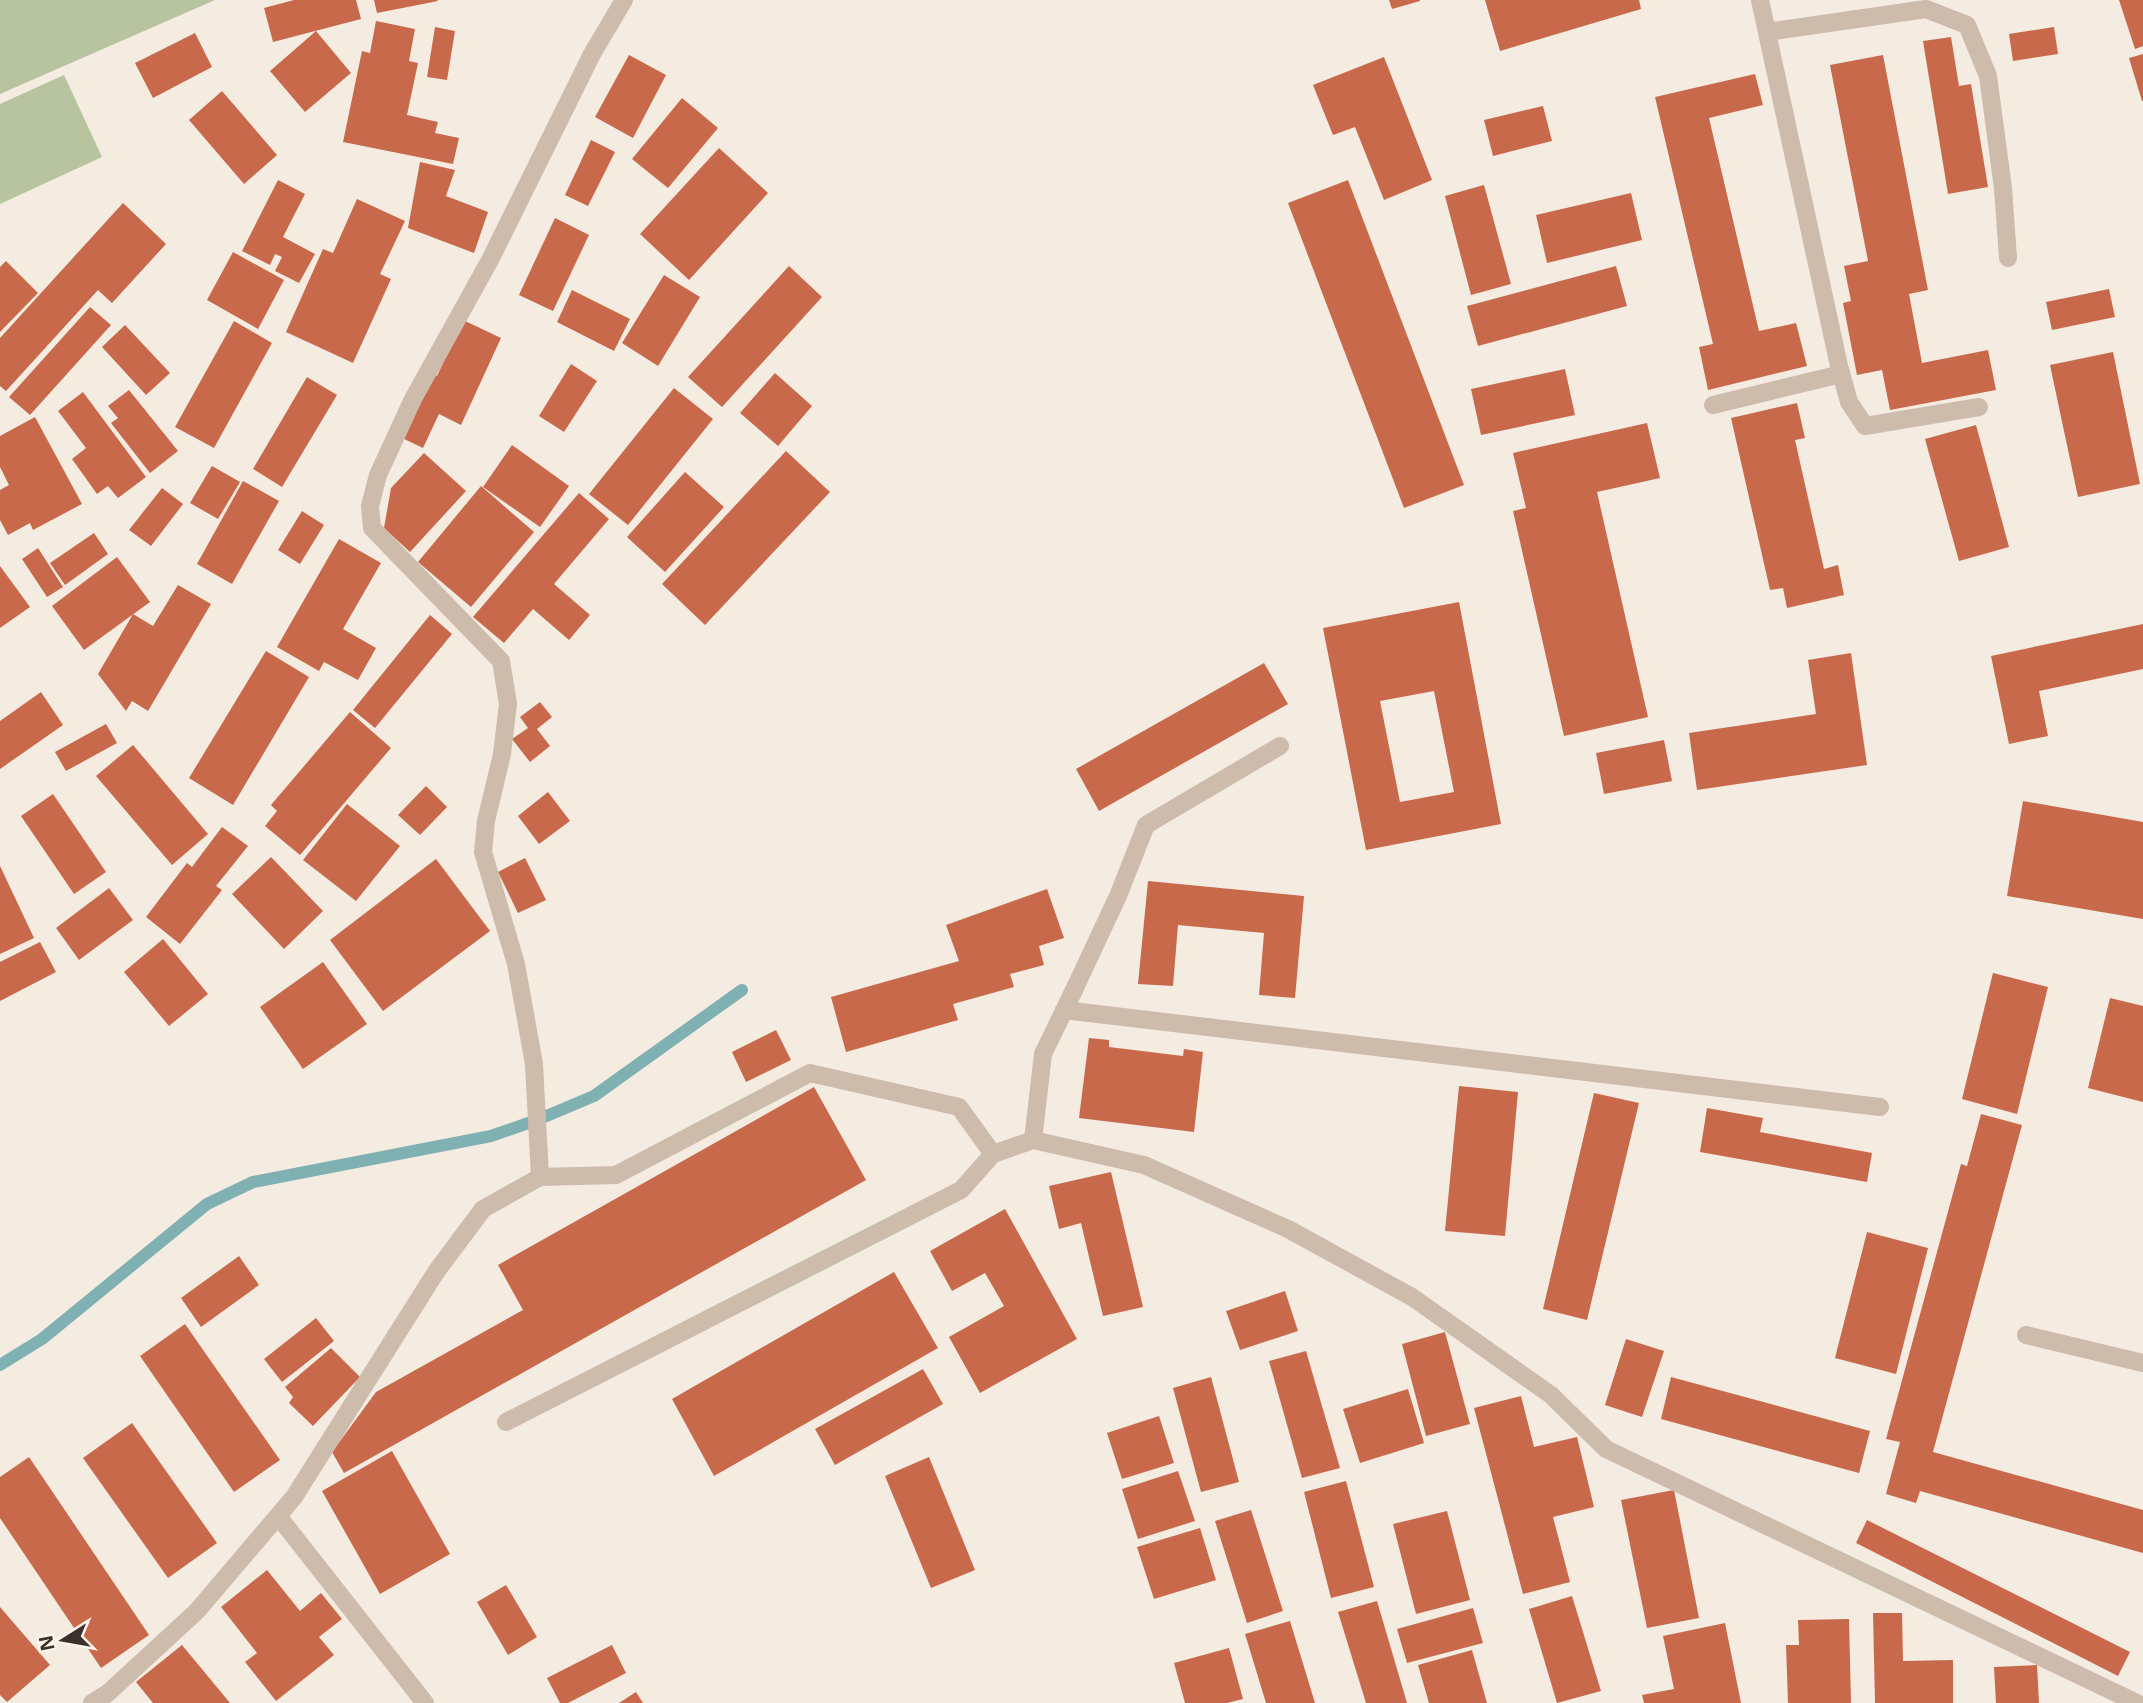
<svg xmlns="http://www.w3.org/2000/svg" width="2143" height="1703" font-family="'Noto Sans',sans-serif">
<style>
.green{fill:#b8c4a0}
.lines{fill:none;stroke-linecap:round;stroke-linejoin:round}
.stream{stroke:#7fb0b2;stroke-width:12}
.building{fill:#c8694b;fill-rule:evenodd}
.service{stroke:#cdbbac;stroke-width:18}
.minor{stroke:#cdbbac;stroke-width:18}
</style>
<rect width="100%" height="100%" fill="#f4ebe1"/>
<g class="green">
<polygon points="0,0 215,0 0,94"/>
<polygon points="64,75 102,157 0,204 0,104"/>
</g>
<g class="lines">
<polyline class="stream" points="0,1365 42,1339 207,1204 253,1182 491,1136 537,1120 594,1096 742,990"/>
</g>
<g class="building">
<polygon points="294,0 356,0 361,19 273,42 264,8"/>
<polygon points="374,0 437,0 438,1 377,13"/>
<polygon points="1389,0 1420,0 1420,1 1392,9"/>
<polygon points="1485,0 1639,0 1641,9 1500,51"/>
<polygon points="2119,0 2143,0 2143,46 2135,49"/>
<polygon points="376,21 415,29 409,61 418,63 407,115 438,122 435,133 459,138 453,164 343,142 362,51 370,53"/>
<polygon points="435,27 455,31 447,80 427,77"/>
<polygon points="2054,27 2058,54 2013,61 2009,34"/>
<polygon points="316,31 351,73 305,112 270,71"/>
<polygon points="195,33 212,67 153,98 135,63"/>
<polygon points="1951,37 1959,86 1971,84 1988,187 1948,194 1923,41"/>
<polygon points="2143,54 2143,101 2142,101 2129,58"/>
<polygon points="629,55 666,75 633,138 595,117"/>
<polygon points="1883,55 1928,290 1909,294 1922,363 1988,350 1996,390 1890,410 1882,370 1857,375 1843,303 1851,301 1844,266 1868,261 1830,65"/>
<polygon points="1384,57 1432,180 1384,200 1355,127 1333,135 1313,85"/>
<polygon points="1755,74 1763,105 1709,118 1759,331 1796,323 1807,366 1708,390 1699,347 1713,344 1655,97"/>
<polygon points="222,91 277,155 244,184 189,120"/>
<polygon points="682,98 718,128 668,188 632,159"/>
<polygon points="1543,106 1552,141 1493,156 1484,120"/>
<polygon points="591,140 615,152 588,206 565,195"/>
<polygon points="719,148 768,193 689,280 640,234"/>
<polygon points="420,162 455,170 446,196 488,212 474,253 408,228"/>
<polygon points="278,180 305,194 283,237 315,254 299,283 275,271 282,257 275,254 270,265 242,251"/>
<polygon points="1348,180 1464,485 1404,508 1288,203"/>
<polygon points="1484,185 1511,284 1471,295 1445,196"/>
<polygon points="1631,193 1642,240 1547,263 1536,215"/>
<polygon points="357,199 405,221 380,274 391,279 353,363 286,332 323,249 333,253"/>
<polygon points="123,203 166,244 112,303 98,290 6,391 0,386 0,338"/>
<polygon points="555,218 589,235 553,311 519,295"/>
<polygon points="233,252 284,280 258,329 207,300"/>
<polygon points="6,261 38,293 0,332 0,267"/>
<polygon points="789,266 822,297 722,407 688,377"/>
<polygon points="1616,266 1627,306 1478,346 1467,306"/>
<polygon points="664,275 700,297 658,366 622,343"/>
<polygon points="2109,289 2115,317 2052,330 2046,302"/>
<polygon points="572,290 630,319 614,351 557,322"/>
<polygon points="90,307 111,325 30,415 9,397"/>
<polygon points="463,320 501,338 461,425 439,414 423,448 402,438 432,373 437,376"/>
<polygon points="234,321 272,343 214,448 175,427"/>
<polygon points="125,325 170,373 146,395 102,347"/>
<polygon points="2113,352 2140,484 2078,497 2050,365"/>
<polygon points="571,364 597,381 564,432 539,416"/>
<polygon points="1565,369 1575,415 1481,435 1471,389"/>
<polygon points="775,373 812,406 778,446 740,413"/>
<polygon points="307,377 337,395 282,487 253,469"/>
<polygon points="674,388 713,419 628,525 589,494"/>
<polygon points="129,390 178,451 150,473 111,423 118,418 108,406"/>
<polygon points="83,392 146,477 118,498 108,486 97,494 72,459 86,448 58,411"/>
<polygon points="1797,403 1805,438 1795,440 1824,569 1838,565 1844,595 1787,608 1783,588 1770,590 1731,418"/>
<polygon points="35,417 82,504 33,530 30,523 8,535 0,520 0,490 9,485 0,467 0,436"/>
<polygon points="1647,423 1660,478 1597,492 1648,717 1564,736 1513,511 1526,508 1513,453"/>
<polygon points="1976,425 2009,547 1959,561 1925,439"/>
<polygon points="512,445 569,486 540,527 483,487"/>
<polygon points="786,451 830,492 705,625 662,584"/>
<polygon points="424,453 466,491 410,552 384,528 391,488"/>
<polygon points="212,466 240,482 218,519 190,503"/>
<polygon points="685,472 724,507 665,572 627,537"/>
<polygon points="243,481 279,501 232,584 197,564"/>
<polygon points="481,486 534,532 471,607 418,562"/>
<polygon points="162,488 183,504 151,546 129,530"/>
<polygon points="579,493 609,519 554,584 590,615 569,640 533,609 504,643 473,617"/>
<polygon points="302,511 324,525 300,564 278,550"/>
<polygon points="94,533 108,554 65,585 50,563"/>
<polygon points="339,539 381,563 343,629 376,648 358,680 324,662 319,671 277,647"/>
<polygon points="38,548 63,587 47,597 22,559"/>
<polygon points="117,557 150,602 84,650 52,606"/>
<polygon points="0,566 30,607 0,628"/>
<polygon points="178,585 211,604 148,711 132,701 126,711 98,674 133,614 153,626"/>
<path d="M1459,602L1501,824L1366,850L1323,628ZM1434,691L1454,792L1400,802L1380,701Z"/>
<polygon points="430,615 452,634 375,728 353,710"/>
<polygon points="2143,624 2143,669 2039,691 2048,736 2009,744 1991,656"/>
<polygon points="266,651 309,677 233,805 189,778"/>
<polygon points="1851,653 1867,765 1697,790 1689,733 1816,714 1808,660"/>
<polygon points="1264,663 1288,704 1099,811 1076,769"/>
<polygon points="41,692 63,725 0,769 0,721"/>
<polygon points="540,702 552,717 537,729 550,746 530,762 512,739 528,728 520,717"/>
<polygon points="350,712 391,748 300,855 265,826 277,811 271,805"/>
<polygon points="106,724 117,743 66,771 55,752"/>
<polygon points="1664,740 1672,781 1604,794 1596,753"/>
<polygon points="133,745 208,834 172,865 96,776"/>
<polygon points="426,786 447,807 420,835 398,815"/>
<polygon points="548,792 570,821 539,844 518,816"/>
<polygon points="53,794 106,872 74,894 21,816"/>
<polygon points="2023,801 2143,822 2143,919 2007,896"/>
<polygon points="347,804 400,846 356,901 303,860"/>
<polygon points="222,827 248,846 216,886 222,890 180,944 146,917 187,863 192,867"/>
<polygon points="271,857 323,911 284,949 232,894"/>
<polygon points="525,858 546,900 518,913 498,872"/>
<polygon points="436,859 490,931 383,1011 330,940"/>
<polygon points="0,866 34,938 0,954"/>
<polygon points="1148,881 1304,896 1295,998 1259,995 1264,933 1178,925 1173,986 1138,984"/>
<polygon points="109,888 133,920 79,960 56,928"/>
<polygon points="1047,889 1064,938 1039,946 1044,965 1010,974 1014,987 953,1004 958,1020 846,1052 831,997 959,961 946,925"/>
<polygon points="163,939 208,994 169,1026 124,972"/>
<polygon points="40,942 56,972 0,1001 0,962"/>
<polygon points="323,962 367,1024 303,1069 260,1007"/>
<polygon points="1993,973 2048,987 2017,1114 1962,1099"/>
<polygon points="2110,998 2143,1006 2143,1102 2088,1088"/>
<polygon points="776,1030 791,1060 746,1082 732,1052"/>
<polygon points="1089,1038 1109,1040 1109,1047 1183,1056 1184,1049 1203,1052 1194,1132 1079,1118"/>
<polygon points="1459,1086 1518,1092 1505,1236 1445,1231"/>
<polygon points="814,1087 866,1180 344,1473 332,1452 376,1392 523,1310 498,1265"/>
<polygon points="1594,1093 1639,1103 1587,1320 1543,1309"/>
<polygon points="1707,1108 1763,1118 1760,1132 1872,1153 1867,1182 1700,1152"/>
<polygon points="1981,1114 2022,1125 1933,1452 2143,1510 2143,1553 1920,1491 1916,1503 1886,1494 1900,1442 1886,1439 1961,1164 1967,1166"/>
<polygon points="1111,1172 1143,1307 1103,1316 1081,1223 1059,1229 1049,1186"/>
<polygon points="1005,1209 1077,1339 980,1393 949,1337 1004,1306 985,1273 952,1291 930,1251"/>
<polygon points="1867,1232 1928,1248 1896,1374 1835,1358"/>
<polygon points="239,1256 259,1285 201,1327 181,1298"/>
<polygon points="894,1272 938,1348 714,1476 672,1399"/>
<polygon points="1285,1291 1298,1331 1240,1350 1226,1311"/>
<polygon points="316,1318 334,1341 282,1382 264,1359"/>
<polygon points="185,1324 280,1460 234,1492 140,1356"/>
<polygon points="1445,1332 1470,1424 1426,1436 1402,1344"/>
<polygon points="1626,1339 1664,1351 1642,1417 1605,1405"/>
<polygon points="331,1348 360,1377 313,1426 289,1403 293,1397 285,1387"/>
<polygon points="1306,1351 1340,1468 1302,1478 1269,1361"/>
<polygon points="923,1369 943,1404 835,1465 815,1429"/>
<polygon points="1211,1377 1239,1482 1201,1492 1173,1388"/>
<polygon points="1671,1377 1870,1431 1859,1473 1661,1419"/>
<polygon points="1408,1389 1424,1443 1360,1463 1343,1409"/>
<polygon points="1521,1396 1534,1447 1577,1437 1594,1507 1553,1517 1570,1582 1523,1594 1474,1408"/>
<polygon points="1159,1416 1174,1463 1122,1479 1107,1433"/>
<polygon points="132,1423 217,1543 168,1578 83,1458"/>
<polygon points="392,1451 450,1554 380,1594 322,1491"/>
<polygon points="29,1457 149,1635 101,1668 0,1518 0,1477"/>
<polygon points="929,1457 975,1570 931,1588 885,1476"/>
<polygon points="1178,1471 1195,1521 1138,1539 1122,1489"/>
<polygon points="1346,1481 1374,1587 1331,1598 1304,1492"/>
<polygon points="1674,1490 1699,1618 1647,1628 1621,1500"/>
<polygon points="1251,1510 1283,1611 1247,1623 1215,1521"/>
<polygon points="1447,1511 1470,1600 1416,1614 1393,1524"/>
<polygon points="1867,1520 2130,1652 2118,1676 1856,1543"/>
<polygon points="1200,1528 1216,1580 1154,1599 1137,1547"/>
<polygon points="267,1570 300,1611 321,1593 342,1619 319,1637 334,1655 276,1701 245,1662 257,1653 221,1607"/>
<polygon points="506,1585 537,1637 508,1655 477,1602"/>
<polygon points="1572,1596 1601,1691 1557,1703 1529,1609"/>
<polygon points="1377,1601 1407,1703 1366,1703 1338,1612"/>
<polygon points="0,1607 50,1665 7,1702 0,1695"/>
<polygon points="1473,1608 1483,1643 1407,1663 1397,1629"/>
<polygon points="1873,1613 1902,1613 1903,1661 1953,1660 1953,1703 1875,1703"/>
<polygon points="1849,1619 1851,1703 1788,1703 1786,1645 1799,1645 1798,1620"/>
<polygon points="1290,1621 1315,1703 1266,1703 1245,1634"/>
<polygon points="1725,1623 1741,1703 1644,1703 1642,1695 1674,1689 1663,1636"/>
<polygon points="182,1645 230,1703 153,1703 136,1682"/>
<polygon points="612,1645 626,1673 568,1703 560,1703 547,1678"/>
<polygon points="1229,1648 1243,1699 1227,1703 1185,1703 1174,1663"/>
<polygon points="1472,1650 1487,1703 1429,1703 1418,1665"/>
<polygon points="2037,1665 2039,1703 1996,1703 1994,1667"/>
<polygon points="636,1692 643,1703 619,1703"/>
</g>
<g class="lines">
<g class="service">
<polyline points="1988,76 2003,188 2008,258"/>
<polyline points="1074,990 1118,896 1146,825 1280,746"/>
<polyline points="2026,1335 2143,1363"/>
<polyline points="506,1422 961,1190 993,1154"/>
</g>
<g class="minor">
<polyline points="1760,0 1839,366 1849,402 1865,426 1979,407"/>
<polyline points="1767,32 1926,9 1967,25 1988,76"/>
<polyline points="1713,405 1841,374"/>
<polyline points="1064,1010 1880,1107"/>
<polyline points="1033,1140 1043,1054 1074,990"/>
<polyline points="540,1177 534,1064 516,964 483,852 486,821 502,754 508,704 501,661 372,528 370,506 378,475 413,399 490,260 592,54 624,0"/>
<polyline points="278,1516 425,1703"/>
<polyline points="92,1703 108,1693 197,1611 294,1497 436,1272 483,1209 540,1177 616,1175 810,1073 959,1107 993,1154 1033,1140 1144,1165 1288,1229 1412,1297 1551,1395 1606,1449 2137,1703"/>
</g>
</g>
<g transform="translate(63 1640) rotate(259)" stroke="#fbf5ee" stroke-width="5" paint-order="stroke">
<path d="M0-5L12 26L0 18L-12 26Z" fill="#3b302b"/>
<text y="-10" font-size="19" font-weight="bold" text-anchor="middle" fill="#3b302b">N</text>
</g>
</svg>
